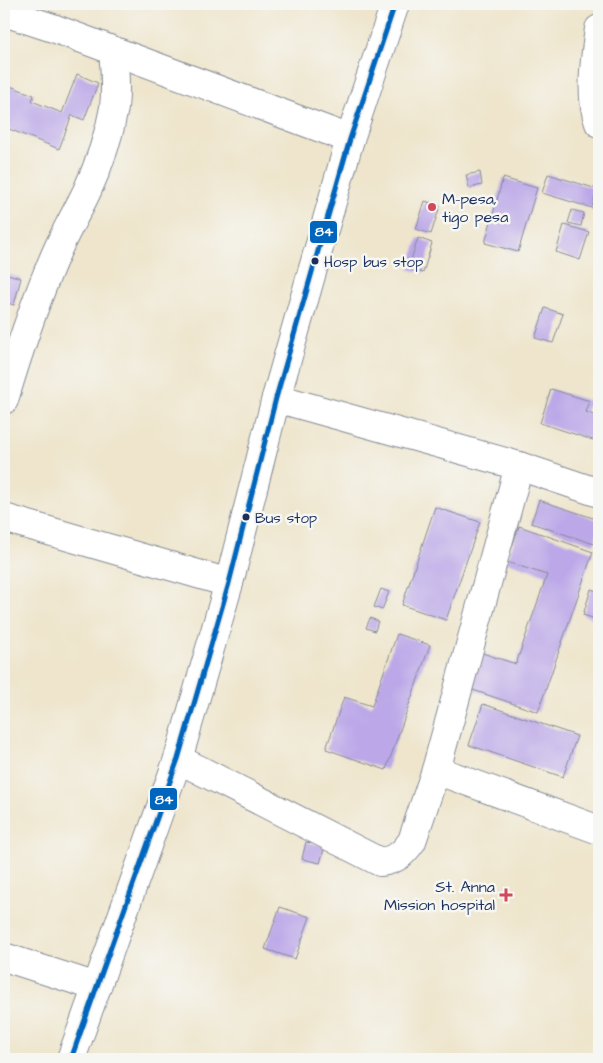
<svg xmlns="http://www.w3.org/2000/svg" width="603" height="1063" font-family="'Architects Daughter',sans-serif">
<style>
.building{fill:#bca8e8}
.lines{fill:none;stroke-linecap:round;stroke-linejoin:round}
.minor-casing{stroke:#848a95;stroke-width:30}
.highway-casing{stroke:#848a95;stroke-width:30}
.minor{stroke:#fff;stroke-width:28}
.highway{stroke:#fff;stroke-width:28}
.bus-1-casing{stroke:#f6f6f2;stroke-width:9}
.bus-1{stroke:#0065bd;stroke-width:5}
.poi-dot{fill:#d1495b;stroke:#f6f6f2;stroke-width:2}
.bus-dot{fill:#1b2f5e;stroke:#f6f6f2;stroke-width:2}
.labels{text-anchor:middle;stroke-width:5;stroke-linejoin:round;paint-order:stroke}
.bus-label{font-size:15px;fill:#1b2f5e;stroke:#f6f6f2;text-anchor:start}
.poi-label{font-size:16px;fill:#1b2f5e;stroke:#f6f6f2;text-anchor:start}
.line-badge{stroke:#f6f6f2;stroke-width:2}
.badge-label{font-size:14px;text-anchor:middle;font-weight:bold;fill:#fff}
</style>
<rect width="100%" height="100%" fill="#f6f6f2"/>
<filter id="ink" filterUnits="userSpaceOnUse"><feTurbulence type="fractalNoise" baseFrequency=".02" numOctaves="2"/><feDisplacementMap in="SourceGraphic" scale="10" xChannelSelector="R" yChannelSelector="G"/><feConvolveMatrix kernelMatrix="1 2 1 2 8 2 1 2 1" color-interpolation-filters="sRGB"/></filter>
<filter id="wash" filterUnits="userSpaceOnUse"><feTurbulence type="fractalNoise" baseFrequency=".0096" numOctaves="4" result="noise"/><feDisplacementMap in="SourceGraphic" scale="20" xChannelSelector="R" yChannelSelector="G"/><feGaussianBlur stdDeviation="1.12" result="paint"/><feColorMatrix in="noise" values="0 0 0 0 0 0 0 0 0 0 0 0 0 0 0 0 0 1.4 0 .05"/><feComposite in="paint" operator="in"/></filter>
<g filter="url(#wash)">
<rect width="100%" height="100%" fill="#eee5cc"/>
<g id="blocks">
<g class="building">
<polygon points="77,74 98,83 84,120 72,115 59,149 4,127 4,103 10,86 34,95 32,101 62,113"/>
<polygon points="480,172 482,185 469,188 466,175"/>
<polygon points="548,174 597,189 592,208 542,193"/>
<polygon points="503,178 537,188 518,252 485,243"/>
<polygon points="425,201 440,206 431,234 416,229"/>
<polygon points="572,210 584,213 581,226 568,223"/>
<polygon points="564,225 589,232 580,260 556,252"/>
<polygon points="418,238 432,243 423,273 408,269"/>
<polygon points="4,273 21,278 14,305 4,302"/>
<polygon points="545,308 563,314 553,343 535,338"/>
<polygon points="551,389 590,401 586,412 599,417 599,442 540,423"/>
<polygon points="539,500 599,520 599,528 594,544 531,523"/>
<polygon points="435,507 480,522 446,620 402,605"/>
<polygon points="519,526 593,552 538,712 464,687 476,651 516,664 547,575 507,562"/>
<polygon points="381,589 389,592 382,610 374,607"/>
<polygon points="591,589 599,592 599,620 583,615"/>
<polygon points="370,618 378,621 375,631 366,628"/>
<polygon points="397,634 430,645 386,770 326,749 344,697 372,706"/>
<polygon points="483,704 577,736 563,777 469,745"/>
<polygon points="306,842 325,846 320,863 302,859"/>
<polygon points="280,907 310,917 295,959 265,949"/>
</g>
</g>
</g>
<g filter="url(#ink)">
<use href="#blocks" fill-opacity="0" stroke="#848a95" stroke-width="1"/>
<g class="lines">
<defs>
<g id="minor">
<polyline points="4,12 53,28 350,139"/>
<path d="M599,29C595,57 589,96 599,123"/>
<polyline points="276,398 519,466 599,493"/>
<path d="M4,400C19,350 35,301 56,253C65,232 77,212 87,191C99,165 109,136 114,108C116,89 115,69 113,51"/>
<polyline points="4,518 229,583"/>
<path d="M178,759L380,862C396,860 403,854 412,841L436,770L519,466"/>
<polyline points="436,770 599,830"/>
<polyline points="4,957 97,987"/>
</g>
<polyline id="highway" points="71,1059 178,759 229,583 276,398 350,139 395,4"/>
</defs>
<use href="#minor" class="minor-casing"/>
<use href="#highway" class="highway-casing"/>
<use href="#minor" class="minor"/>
<use href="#highway" class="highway"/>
<defs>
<polyline id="bus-1" points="71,1059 178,759 229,583 276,398 350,139 395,4"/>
</defs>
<use href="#bus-1" class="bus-1-casing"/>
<use href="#bus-1" class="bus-1"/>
</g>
</g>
<g class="poi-dot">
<circle cx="432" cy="207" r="5"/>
<path d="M503.5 887.5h5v5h5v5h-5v5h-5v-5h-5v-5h5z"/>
</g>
<g class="bus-dot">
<circle cx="315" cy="261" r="4.5"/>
<circle cx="246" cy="517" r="4.5"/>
</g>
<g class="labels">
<g class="bus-label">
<text x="324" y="267">Hosp bus stop</text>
<text x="255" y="523">Bus stop</text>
</g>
<g class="poi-label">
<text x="442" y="204">M-pesa,<tspan x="442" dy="18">tigo pesa</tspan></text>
<text x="495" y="892" text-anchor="end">St. Anna<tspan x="495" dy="18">Mission hospital</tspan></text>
</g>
</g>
<g class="line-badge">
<rect x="309" y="220" width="29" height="24" rx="5" fill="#0065bd"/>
<rect x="149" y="787" width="29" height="24" rx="5" fill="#0065bd"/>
</g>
<g class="badge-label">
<text x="324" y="236">84</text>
<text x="164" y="804">84</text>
</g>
<rect width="603" height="1063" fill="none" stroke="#f6f6f2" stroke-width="20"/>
</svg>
